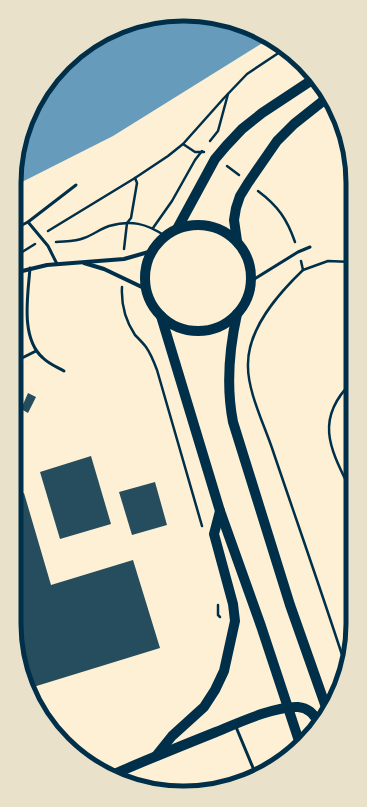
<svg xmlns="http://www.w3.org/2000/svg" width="367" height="807" font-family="Roboto,sans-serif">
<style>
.water{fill:#669bbc}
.building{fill:#264d5e}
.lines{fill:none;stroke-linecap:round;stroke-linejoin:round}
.path{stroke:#003049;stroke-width:2.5}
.service{stroke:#003049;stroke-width:3}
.minor{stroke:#003049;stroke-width:4}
.primary{stroke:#003049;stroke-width:10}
.rim{fill:none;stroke:#003049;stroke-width:5}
</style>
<rect width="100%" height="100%" fill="#fdf0d5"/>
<polygon class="water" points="183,14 248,27 269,39 113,136 14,186 27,119 63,64 118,27"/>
<g class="building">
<polygon points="28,393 36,397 28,413 21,409"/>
<polygon points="91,456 111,524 60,539 40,472"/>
<polygon points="155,482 167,525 132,535 119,492"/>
<polygon points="24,493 51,585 133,560 160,648 30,688 17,643 14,624 14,496"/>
</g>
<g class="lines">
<g class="path">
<polyline points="210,141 218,131 228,94"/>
<polyline points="183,144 195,152 204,152"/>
<polyline points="227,166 239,175"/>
<path d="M258,191C278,206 287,219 295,242"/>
<polyline points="153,228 172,201 195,160 202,151"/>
<polyline points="48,231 135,178 168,156 183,144 224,98 247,74 286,48"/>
<path d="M56,242C65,241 75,242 84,238C93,235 100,229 109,226C131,220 146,223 165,236"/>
<polyline points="124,249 127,223 131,218 137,183 135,178"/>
<polyline points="14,257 35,244"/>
<path d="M301,261L303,270C278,294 248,328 248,364C247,391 265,426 273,451C297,522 322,593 345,664"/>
<polyline points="303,270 328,261 352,262"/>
<path d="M122,287C121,305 125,320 135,335C139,339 143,343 146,347C151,354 154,362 157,370L202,526"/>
<path d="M352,382C312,421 332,452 353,495"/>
<polyline points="218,605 218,615 220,617"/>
</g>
<g class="service">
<polyline points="28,222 48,246 57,264"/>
<polyline points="14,229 28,222 76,185"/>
<path d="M30,268C28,295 20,338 43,358C49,364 57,367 64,371"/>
<polyline points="251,281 298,252 310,247"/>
<polyline points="14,362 36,351"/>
<polyline points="236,727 256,775"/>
</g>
<g class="minor">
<polyline points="84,263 104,269 146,289"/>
<polyline points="14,273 47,265 124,259 152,251"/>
</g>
<g class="primary">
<circle cx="198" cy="278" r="53"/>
<polyline points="177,229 215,159 226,146 242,129 262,113 315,78"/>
<polyline points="237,241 234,220 236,208 240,196 248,183 277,141 294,124 328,97"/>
<path d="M237,314C229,350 226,386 233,422L290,605L327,710"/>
<polyline points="161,316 220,511 261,626 300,744"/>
<polyline points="156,756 172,736 204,707 215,690 224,671 235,621 233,604 214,534 220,511"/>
<path d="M112,775C146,760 181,746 216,732C238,723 275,706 298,707C309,708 313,714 319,722"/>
</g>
</g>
<path d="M0 0H367V807H0ZM183 21H184A162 162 0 0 1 346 183V624A162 162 0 0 1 184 786H183A162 162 0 0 1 21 624V183A162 162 0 0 1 183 21Z" fill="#e9e1ca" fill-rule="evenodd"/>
<path class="rim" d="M183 21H184A162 162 0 0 1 346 183V624A162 162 0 0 1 184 786H183A162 162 0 0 1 21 624V183A162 162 0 0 1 183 21Z"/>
</svg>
